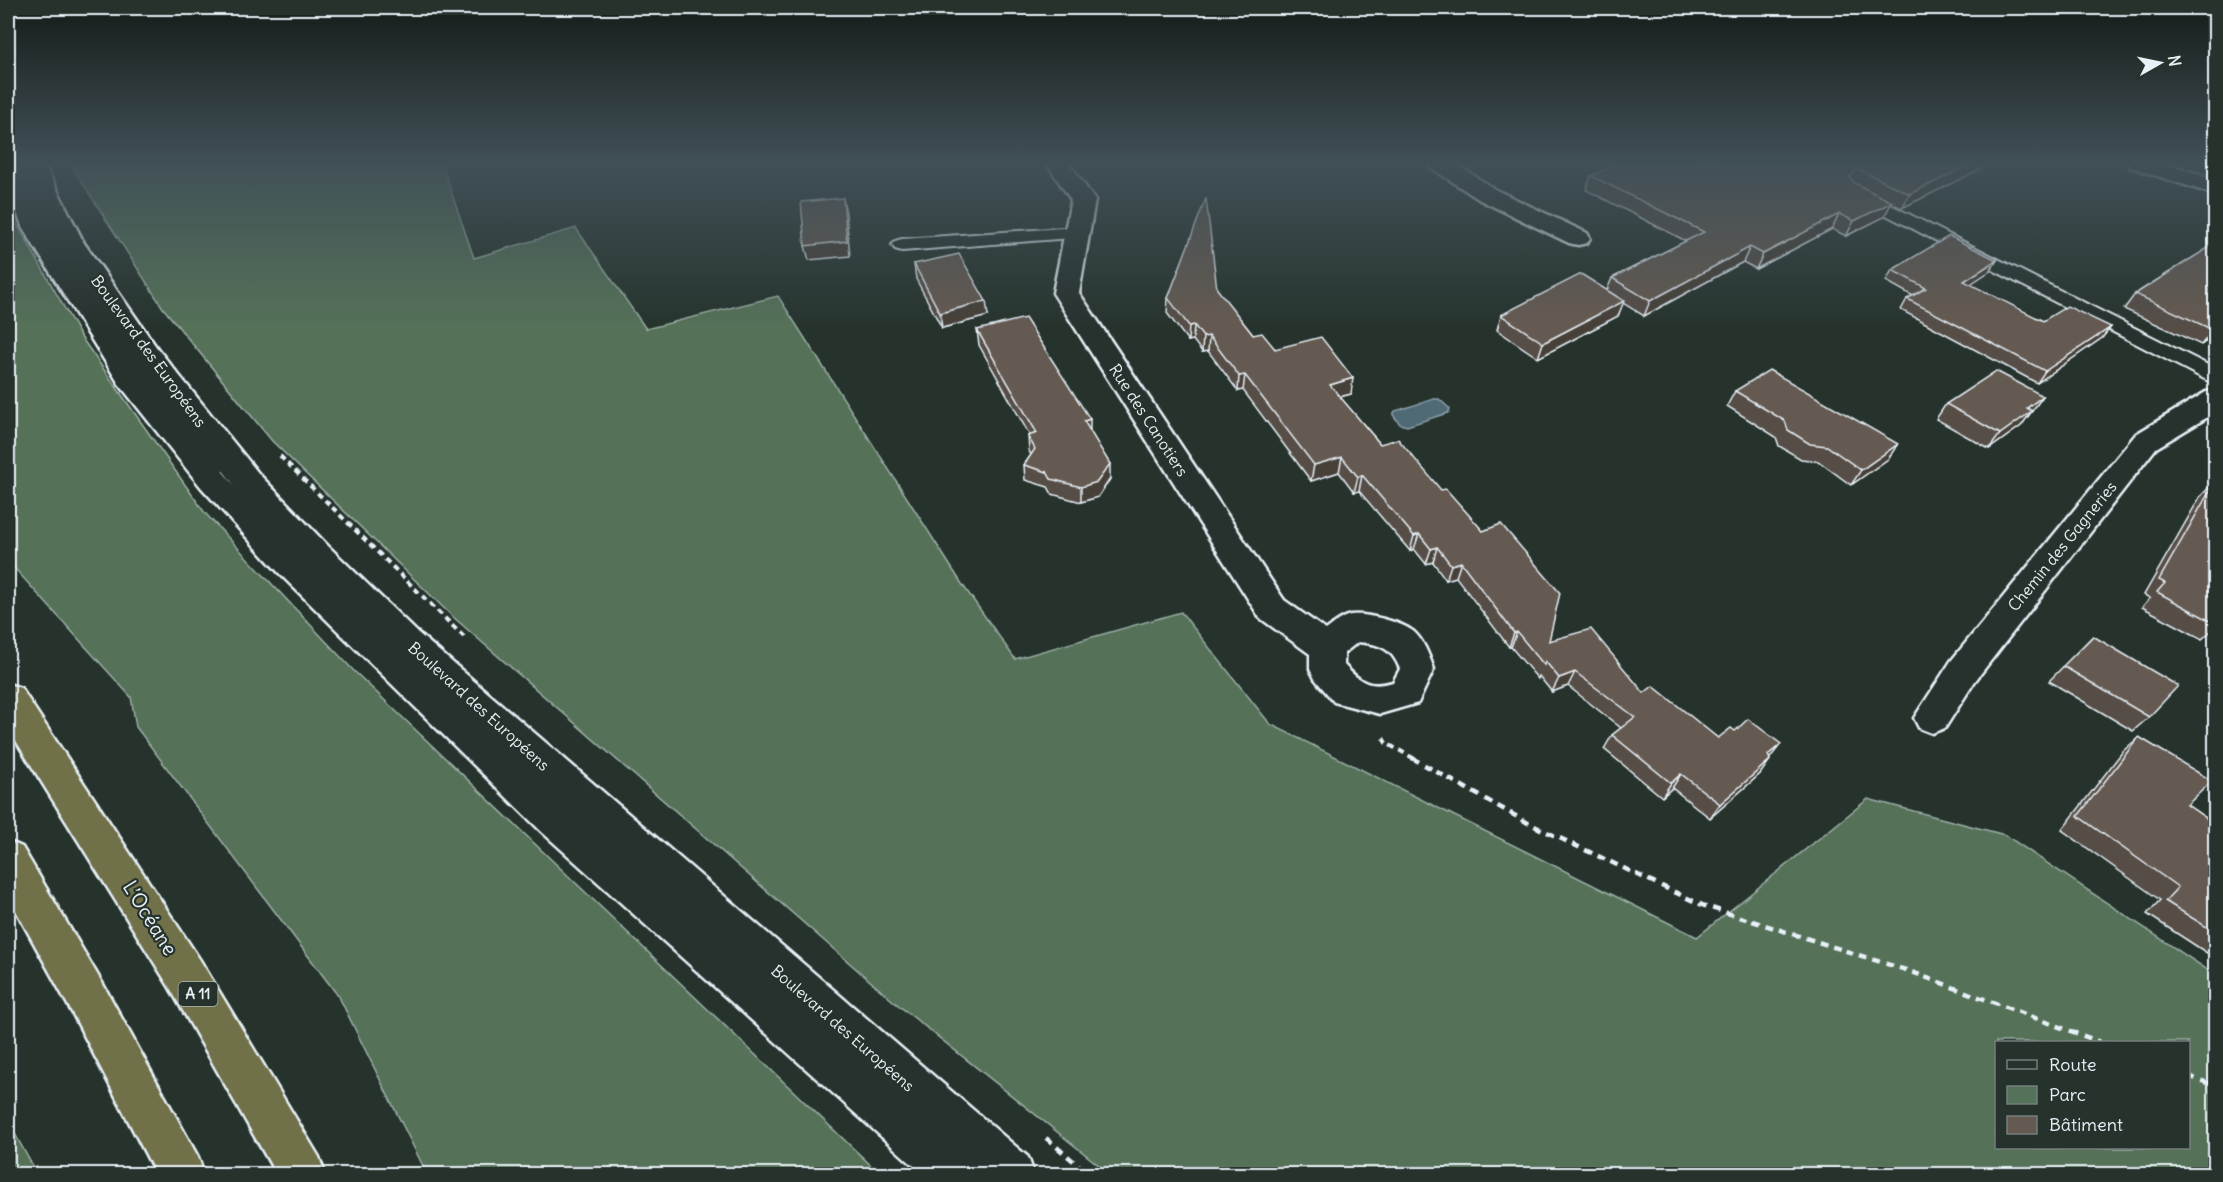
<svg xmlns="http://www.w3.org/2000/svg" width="2223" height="1182" font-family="Delius,sans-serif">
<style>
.green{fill:#547159;stroke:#9eb1a8;stroke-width:1.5;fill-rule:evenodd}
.water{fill:#4f6a74;stroke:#8ca0a9;stroke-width:1.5}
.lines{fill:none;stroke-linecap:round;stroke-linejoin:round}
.service-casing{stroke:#e8f1f8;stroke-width:4}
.minor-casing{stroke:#e8f1f8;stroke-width:5}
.secondary-casing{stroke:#e8f1f8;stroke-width:5}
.motorway-casing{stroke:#e8f1f8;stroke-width:5}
.path-far1{stroke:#e8f1f8;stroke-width:4;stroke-dasharray:6 4.5;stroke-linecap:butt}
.path{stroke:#e8f1f8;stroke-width:4.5;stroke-dasharray:8 6;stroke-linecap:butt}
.service{fill:#26332d;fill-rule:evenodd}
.minor{fill:#26332d;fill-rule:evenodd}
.secondary{fill:#26332d;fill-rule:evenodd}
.motorway{fill:#70704a;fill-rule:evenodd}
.wall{fill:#574d46;stroke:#e8f1f8;stroke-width:1.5}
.shaded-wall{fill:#473f39;stroke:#e8f1f8;stroke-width:1.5}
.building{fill:#655a51;stroke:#e8f1f8;stroke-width:1.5}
.labels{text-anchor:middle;stroke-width:4.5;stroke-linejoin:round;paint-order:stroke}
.shield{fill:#26332d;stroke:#aeb8bb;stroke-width:1.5}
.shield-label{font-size:15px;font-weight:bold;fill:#e8f1f8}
.street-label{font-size:16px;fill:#e8f1f8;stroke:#26332d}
.near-street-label{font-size:20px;fill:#e8f1f8;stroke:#26332d}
</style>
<rect width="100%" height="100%" fill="#26332d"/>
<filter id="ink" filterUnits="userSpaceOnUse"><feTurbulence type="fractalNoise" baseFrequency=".0167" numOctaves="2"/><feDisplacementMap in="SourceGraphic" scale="12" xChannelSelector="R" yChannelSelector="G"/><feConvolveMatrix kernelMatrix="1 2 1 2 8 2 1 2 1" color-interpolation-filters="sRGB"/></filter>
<g filter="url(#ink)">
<g class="green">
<path d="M69,162H441L474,258L576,228L646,329L778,296L962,584L1015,659L1181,612L1270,724L1697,937L1868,799L2005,835L2215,975V1174H1110L893,1001L452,616L272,441L163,308ZM1996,1042H2188V1148H1996Z"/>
<polygon points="8,208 81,337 205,513 354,671 880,1174 427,1174 339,997 136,727 131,697 8,561"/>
<polygon points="8,1121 37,1174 8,1174"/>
</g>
<polygon class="water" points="1434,399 1439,399 1450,409 1448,413 1407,426 1400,424 1393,415 1395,411"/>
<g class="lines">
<defs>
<g id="service">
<polygon points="9,162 27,162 122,326 224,459 228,465 224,471 216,473 208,471 103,328"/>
<polygon points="1859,189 2216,369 2216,385 1853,198 1850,194 1853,190"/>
<polygon points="1077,227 1084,229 1087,233 1084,237 902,251 895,249 892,245 895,241 902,239"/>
</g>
<g id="minor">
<path d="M1046,162H1068L1095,200L1079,293L1284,600L1326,630C1334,624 1341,617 1351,615C1366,613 1402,622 1414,632C1424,641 1429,656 1434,669L1418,703L1380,714L1334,702L1315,679L1310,669V654L1260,618L1053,293L1071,200ZM1358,642C1380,644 1392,648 1400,669L1393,682C1369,689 1360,682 1344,665V653Z"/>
<polygon points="1427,162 1453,162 1496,190 1587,233 1590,238 1587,243 1578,245 1569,243 1480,200 1430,167"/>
<polygon points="2127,162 2161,162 2216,180 2216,195 2130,167"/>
<polygon points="2216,390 2216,412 2156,448 1975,681 1945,728 1932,733 1919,728 1914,718 1951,661 2136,434 2206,392"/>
</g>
<polygon id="secondary" points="8,162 19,163 47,228 139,372 235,486 137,360 60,243 21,162 43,162 84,243 157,348 259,474 328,546 418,633 1028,1157 1034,1174 923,1174 542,832 280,574 201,487 119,384 23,228 8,190"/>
<g id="motorway">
<polygon points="8,684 21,688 200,960 319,1157 325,1174 276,1174 170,988 8,728"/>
<polygon points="8,841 22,847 104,986 198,1157 204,1174 156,1174 74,1016 8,896"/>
</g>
</defs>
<use href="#service" class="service-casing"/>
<use href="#minor" class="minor-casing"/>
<use href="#secondary" class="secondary-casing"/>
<use href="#motorway" class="motorway-casing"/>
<g class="path-far1">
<polyline points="280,456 465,638"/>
<polyline points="1383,738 1386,743 1415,759"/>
</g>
<g class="path">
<polyline points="1412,758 1530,824 1702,905 1909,971 2100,1042"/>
<polyline points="2188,1076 2216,1086"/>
<polyline points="1046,1138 1089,1174"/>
</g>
<use href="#service" class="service"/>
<use href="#minor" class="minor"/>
<use href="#secondary" class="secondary"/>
<use href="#motorway" class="motorway"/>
</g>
<g class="wall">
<polygon points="1621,162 1995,162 1902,208 1891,203 1884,217 1846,236 1832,229 1756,269 1743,262 1644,316 1623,303 1618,316 1538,358 1497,330 1501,315 1607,290 1612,278 1686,241 1586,190 1591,176"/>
<polygon points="2216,243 2216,334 2201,345 2124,309 2135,294"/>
<polygon points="1997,260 1990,271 1969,284 2043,321 2111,327 2102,338 2037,383 1901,310 1907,299 1913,296 1886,281 1892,270"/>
<polygon points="914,264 988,316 942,328 916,279"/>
<polygon points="1217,289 1253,335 1351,394 1340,397 1549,641 1644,693 1718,738 1770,759 1760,774 1710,818 1672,788 1662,797 1604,749 1612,735 1621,728 1568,686 1552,692 1539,676 1538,679 1511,647 1509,647 1456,577 1446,580 1433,562 1426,564 1414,549 1410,551 1359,491 1354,492 1339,472 1311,481 1243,390 1238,391 1208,351 1202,352 1193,340 1188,341 1167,313 1168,298"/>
<polygon points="977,330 1090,431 1110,479 1098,497 1081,502 1052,494 1048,487 1025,480 1024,465 1031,455 1029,451 1028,436 1030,436 979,345"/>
<polygon points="1735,391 1888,459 1851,485 1818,461 1801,459 1779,446 1776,437 1727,406"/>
<polygon points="2043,396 2021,426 1989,449 1936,419 1946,404"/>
<polygon points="2216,480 2216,633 2211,631 2202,639 2142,607 2150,598 2144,595 2200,497"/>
<polygon points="2093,636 2149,717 2133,731 2049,681"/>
<polygon points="2139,737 2187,805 2216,825 2216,947 2207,953 2147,914 2160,900 2062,830 2123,751"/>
</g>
<g class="shaded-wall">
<polygon points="1975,162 1995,162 1902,208 1910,194"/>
<polygon points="843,198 846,213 850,256 809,260 805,246"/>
<polygon points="1892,202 1884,217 1846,236 1854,221"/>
<polygon points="1839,214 1832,229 1756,269 1763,254"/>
<polygon points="1750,247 1743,262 1644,316 1650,301"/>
<polygon points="1997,260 1990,271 1957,293 1964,281"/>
<polygon points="986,301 988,316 942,328 940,313"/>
<polygon points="1624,301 1618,316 1538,358 1543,343"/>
<polygon points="1194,325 1193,340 1188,341 1189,326"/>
<polygon points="2111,327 2102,338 2037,383 2045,371"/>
<polygon points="2216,328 2216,334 2201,345 2213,330"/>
<polygon points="1209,336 1208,351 1202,352 1203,337"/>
<polygon points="1245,375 1243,390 1238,391 1239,376"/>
<polygon points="1353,378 1351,394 1327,400 1330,385"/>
<polygon points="2043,396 2021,426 1989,449 2000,434 2027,408"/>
<polygon points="1090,419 1090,434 1084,421"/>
<polygon points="1898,444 1888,459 1851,485 1861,470"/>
<polygon points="1342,457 1339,472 1311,481 1314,465"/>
<polygon points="1110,464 1110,479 1098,497 1081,502 1081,487"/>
<polygon points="1362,475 1359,491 1354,492 1358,477"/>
<polygon points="1419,534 1414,549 1410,551 1414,536"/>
<polygon points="1437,547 1433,562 1426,564 1431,549"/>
<polygon points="1461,562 1456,577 1446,580 1451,565"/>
<polygon points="1517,632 1511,647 1509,647 1514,633"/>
<polygon points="1575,672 1568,686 1552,692 1559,678"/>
<polygon points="1781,744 1770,758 1758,769 1768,755"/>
<polygon points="1770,760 1760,774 1710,818 1720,804"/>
<polygon points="1681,774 1672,788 1662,797 1671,783"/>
</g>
<g class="building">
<polygon points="1621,162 1975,162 1910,194 1862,171 1855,171 1850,177 1854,183 1892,202 1854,221 1839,214 1763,254 1750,247 1650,301 1612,278 1704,232 1591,176"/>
<polygon points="843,198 847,241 805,246 801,202"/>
<polygon points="1206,198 1217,289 1253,335 1262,333 1275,349 1321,337 1353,378 1330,385 1380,444 1398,439 1441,490 1446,489 1483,531 1501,524 1560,593 1549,641 1591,629 1644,693 1653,686 1718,738 1731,728 1735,731 1748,719 1781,744 1768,755 1770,760 1720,804 1681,774 1671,783 1612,735 1635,717 1575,672 1559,678 1545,661 1544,665 1517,632 1514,633 1461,562 1451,565 1437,547 1431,549 1419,534 1414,536 1362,475 1358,477 1342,457 1314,465 1245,375 1239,376 1209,336 1203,337 1194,325 1189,326 1168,298"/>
<polygon points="1949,236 1997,260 1964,281 2043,321 2067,306 2111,327 2045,371 1907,299 1926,288 1892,270"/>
<polygon points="2216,243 2216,328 2213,330 2135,294"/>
<polygon points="959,254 986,301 940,313 914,264"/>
<polygon points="1581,274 1624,301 1543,343 1501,315"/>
<polygon points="1025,318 1090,419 1084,421 1110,464 1097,482 1081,487 1051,479 1047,472 1024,465 1035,449 1028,436 1037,433 977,330"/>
<polygon points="1769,370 1898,444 1861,470 1827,446 1810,444 1788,430 1785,421 1735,391"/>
<polygon points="1996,371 2043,396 2027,408 2032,411 2000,434 1946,404"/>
<polygon points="2216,480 2216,624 2157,592 2165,583 2159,580"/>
<polygon points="2093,636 2178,686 2149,717 2063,666"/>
<polygon points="2139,737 2212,781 2187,805 2216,825 2216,933 2165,901 2178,887 2078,816"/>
</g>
</g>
<linearGradient id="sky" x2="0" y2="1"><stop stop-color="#151c19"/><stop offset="0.5" stop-color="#415057"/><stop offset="1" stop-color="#415057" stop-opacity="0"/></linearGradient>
<rect width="2223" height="327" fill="url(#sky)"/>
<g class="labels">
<rect class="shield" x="178.5" y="982" width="39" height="24" rx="4.5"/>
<g class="shield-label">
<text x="198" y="999">A 11</text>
</g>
<g class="street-label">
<text transform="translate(149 351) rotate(54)" y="6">Boulevard des Européens</text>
<text transform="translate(1149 420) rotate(57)" y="6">Rue des Canotiers</text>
<text transform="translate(2062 546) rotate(-51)" y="6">Chemin des Gagneries</text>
<text transform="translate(479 706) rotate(42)" y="6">Boulevard des Européens</text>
<text transform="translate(843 1028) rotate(41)" y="6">Boulevard des Européens</text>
</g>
<g class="near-street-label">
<text transform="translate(150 918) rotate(58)" y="7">L’Océane</text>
</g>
</g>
<rect width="2223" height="1182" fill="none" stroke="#26332d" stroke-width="30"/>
<rect x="15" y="15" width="2193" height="1152" fill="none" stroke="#e8f1f8" stroke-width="2" filter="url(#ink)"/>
<rect x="1995" y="1041" width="195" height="108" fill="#26332d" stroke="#747f7e" stroke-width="1.5"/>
<rect x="2007" y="1060" width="30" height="9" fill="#26332d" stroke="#747f7e" stroke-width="1.5"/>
<text x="2049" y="1071" font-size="18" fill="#e8f1f8">Route</text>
<rect x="2007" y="1086" width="30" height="18" fill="#547159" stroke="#747f7e" stroke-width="1.5"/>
<text x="2049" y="1101" font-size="18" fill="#e8f1f8">Parc</text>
<rect x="2007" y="1116" width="30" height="18" fill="#655a51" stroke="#747f7e" stroke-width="1.5"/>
<text x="2049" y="1131" font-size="18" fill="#e8f1f8">Bâtiment</text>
<g transform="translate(2160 63) rotate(81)" stroke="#26332d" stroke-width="4.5" paint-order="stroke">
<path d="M0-4.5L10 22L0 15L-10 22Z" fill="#e8f1f8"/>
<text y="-9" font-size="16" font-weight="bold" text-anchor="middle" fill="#e8f1f8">N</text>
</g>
</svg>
